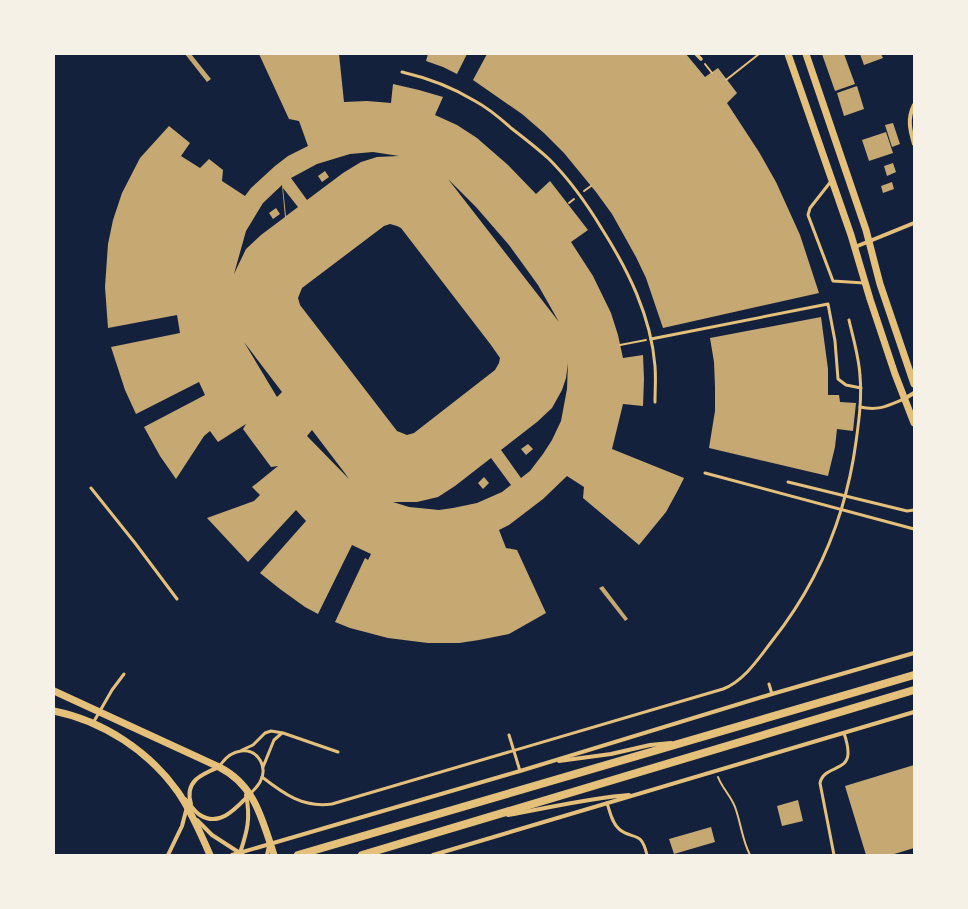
<svg xmlns="http://www.w3.org/2000/svg" width="968" height="909" font-family="'Exo 2',sans-serif">
<style>
.building{fill:#c6a872;fill-rule:evenodd}
.lines{fill:none;stroke-linecap:round;stroke-linejoin:round}
.path{stroke:#e5c07b;stroke-width:2}
.service{stroke:#e5c07b;stroke-width:3}
.pedestrian{stroke:#e5c07b;stroke-width:3.5}
.minor{stroke:#e5c07b;stroke-width:4}
.tertiary{stroke:#e5c07b;stroke-width:7}
.secondary{stroke:#e5c07b;stroke-width:8}
</style>
<rect width="100%" height="100%" fill="#14213d"/>
<g class="building">
<polygon points="185,54 191,54 211,79 207,82"/>
<path d="M259,54H339L344,102L367,101L391,103L393,84L419,90L443,97L435,115L457,125L477,138L508,165L536,194L550,181L588,230L571,242L593,276L611,313L618,335L623,358L643,355L644,379L643,406L623,404L612,449L684,478L678,490L666,512L639,545L583,498L584,487L567,476L543,499L509,525L499,530L506,548L517,550L546,613L509,634L479,640L459,643H428L388,638L350,628L335,622L365,558L368,560L371,554L352,545L318,614L305,607L280,589L260,573L306,521L296,510L248,562L207,518L254,501L260,495L252,487L278,466L271,467L243,429L246,424L218,442L210,431L204,436L176,479L160,456L144,427L205,395L199,382L136,414L125,390L111,347L180,333L177,315L108,328L105,287L108,244L113,220L122,193L140,158L169,126L190,143L181,156L200,168L209,159L223,170L222,181L245,196L251,188L275,166L288,156L308,146L299,121L289,119ZM373,152L399,156L377,157L361,162L343,173L307,200L291,178L317,164L350,154ZM448,179L476,207L509,245L538,285L559,322ZM282,185L285,217L261,235L246,249L234,274L246,231L263,203ZM283,188L298,207L286,216ZM390,224L397,226L401,228L491,345L500,358L499,363L495,370L414,433L407,435L397,431L300,305L298,298L302,288L384,226ZM244,342L282,392L277,397ZM568,363L567,389L561,421L552,440L543,454L530,471L521,478L501,450L537,422L552,408L562,390L566,378ZM312,430L344,472L349,479L307,436ZM491,458L511,485L502,492L477,503L453,508L439,510L409,507L393,502H417L438,497L455,486Z"/>
<polygon points="428,54 467,54 457,74 443,67 426,61"/>
<polygon points="487,54 686,54 705,77 718,68 737,93 727,103 759,152 776,182 800,235 819,293 663,328 646,278 636,257 612,214 596,192 564,153 544,133 522,114 473,80"/>
<polygon points="822,54 844,54 855,84 835,91"/>
<polygon points="860,54 881,54 883,58 864,65"/>
<polygon points="857,86 864,109 844,116 837,93"/>
<polygon points="893,123 900,144 892,147 885,125"/>
<polygon points="886,132 893,153 869,161 862,140"/>
<polygon points="893,163 896,172 887,176 884,166"/>
<polygon points="325,171 329,177 322,182 318,176"/>
<polygon points="892,182 894,189 883,193 881,186"/>
<polygon points="276,208 280,214 273,219 269,213"/>
<polygon points="821,317 828,369 828,395 839,395 840,402 856,403 853,431 837,429 835,447 828,476 709,448 715,411 715,387 714,362 710,338"/>
<polygon points="528,444 533,449 526,455 521,449"/>
<polygon points="484,477 489,483 483,489 478,483"/>
<polygon points="603,586 628,619 625,621 599,588"/>
<polygon points="914,765 914,848 891,855 866,855 845,786"/>
<polygon points="798,800 803,821 782,826 777,806"/>
<polygon points="711,827 715,842 674,854 669,839"/>
</g>
<g class="lines">
<g class="path">
<polyline points="705,64 712,73"/>
<polyline points="726,80 759,54"/>
<polyline points="584,191 591,186"/>
<polyline points="569,203 574,199"/>
<polyline points="620,345 646,340"/>
<path d="M718,777C722,788 731,796 735,807C741,823 742,840 750,855"/>
</g>
<g class="service">
<path d="M402,72C428,78 452,87 475,101C488,108 500,118 511,128C524,138 537,148 549,159C569,179 587,204 602,229C628,270 651,316 655,366C656,378 655,390 655,402"/>
<polyline points="832,180 810,208 808,215 833,281 864,283"/>
<polyline points="651,339 828,304 835,341 838,379 846,385 861,388"/>
<path d="M860,407C879,411 887,406 904,399"/>
<polyline points="705,473 914,529"/>
<polyline points="788,482 907,511 914,510"/>
<polyline points="91,488 135,543 177,599"/>
<polyline points="769,684 772,694"/>
<polyline points="93,723 112,690 124,674"/>
<polyline points="509,735 520,771"/>
<polyline points="242,750 253,745 265,733 271,731 283,733 338,752"/>
<path d="M219,767C224,759 232,752 241,751C259,749 268,768 260,782C258,786 254,790 250,794"/>
<polyline points="263,767 274,740 282,733"/>
<path d="M262,777C284,794 303,808 332,804L723,689C744,681 759,658 772,641C818,583 846,515 856,442C859,420 862,398 860,376C859,357 853,338 849,320"/>
<path d="M607,803C610,812 612,823 619,829C633,841 641,829 647,855"/>
<path d="M834,855L820,783C824,765 849,772 848,752C848,746 846,739 844,733"/>
</g>
<polyline class="pedestrian" points="696,54 701,59"/>
<g class="minor">
<path d="M914,105C907,119 910,130 914,144"/>
<polyline points="855,247 914,223"/>
<polyline points="904,399 914,393"/>
<polyline points="559,761 611,754 650,745 671,743"/>
<path d="M185,799C190,804 194,811 200,815C220,828 237,807 250,794"/>
<path d="M191,804C184,781 202,774 219,767"/>
<path d="M508,815C549,808 588,798 629,795"/>
<polyline points="197,820 212,835 243,855"/>
<path d="M240,853C247,832 251,818 246,795"/>
<polyline points="168,855 182,826 187,807"/>
<polyline points="232,855 520,771 772,694 914,653"/>
<polyline points="267,855 269,846"/>
<polyline points="433,855 914,712"/>
</g>
<g class="tertiary">
<polyline points="788,54 851,235 870,299 895,374 914,423"/>
<polyline points="806,54 866,230 880,284 914,384"/>
<path d="M54,691L219,767C255,785 262,819 274,855"/>
<path d="M54,711C103,721 149,751 178,792C191,811 201,834 210,855"/>
</g>
<g class="secondary">
<polyline points="298,855 914,675"/>
<polyline points="362,855 914,690"/>
</g>
</g>
<rect width="968" height="909" fill="none" stroke="#f6f1e7" stroke-width="110"/>
</svg>
